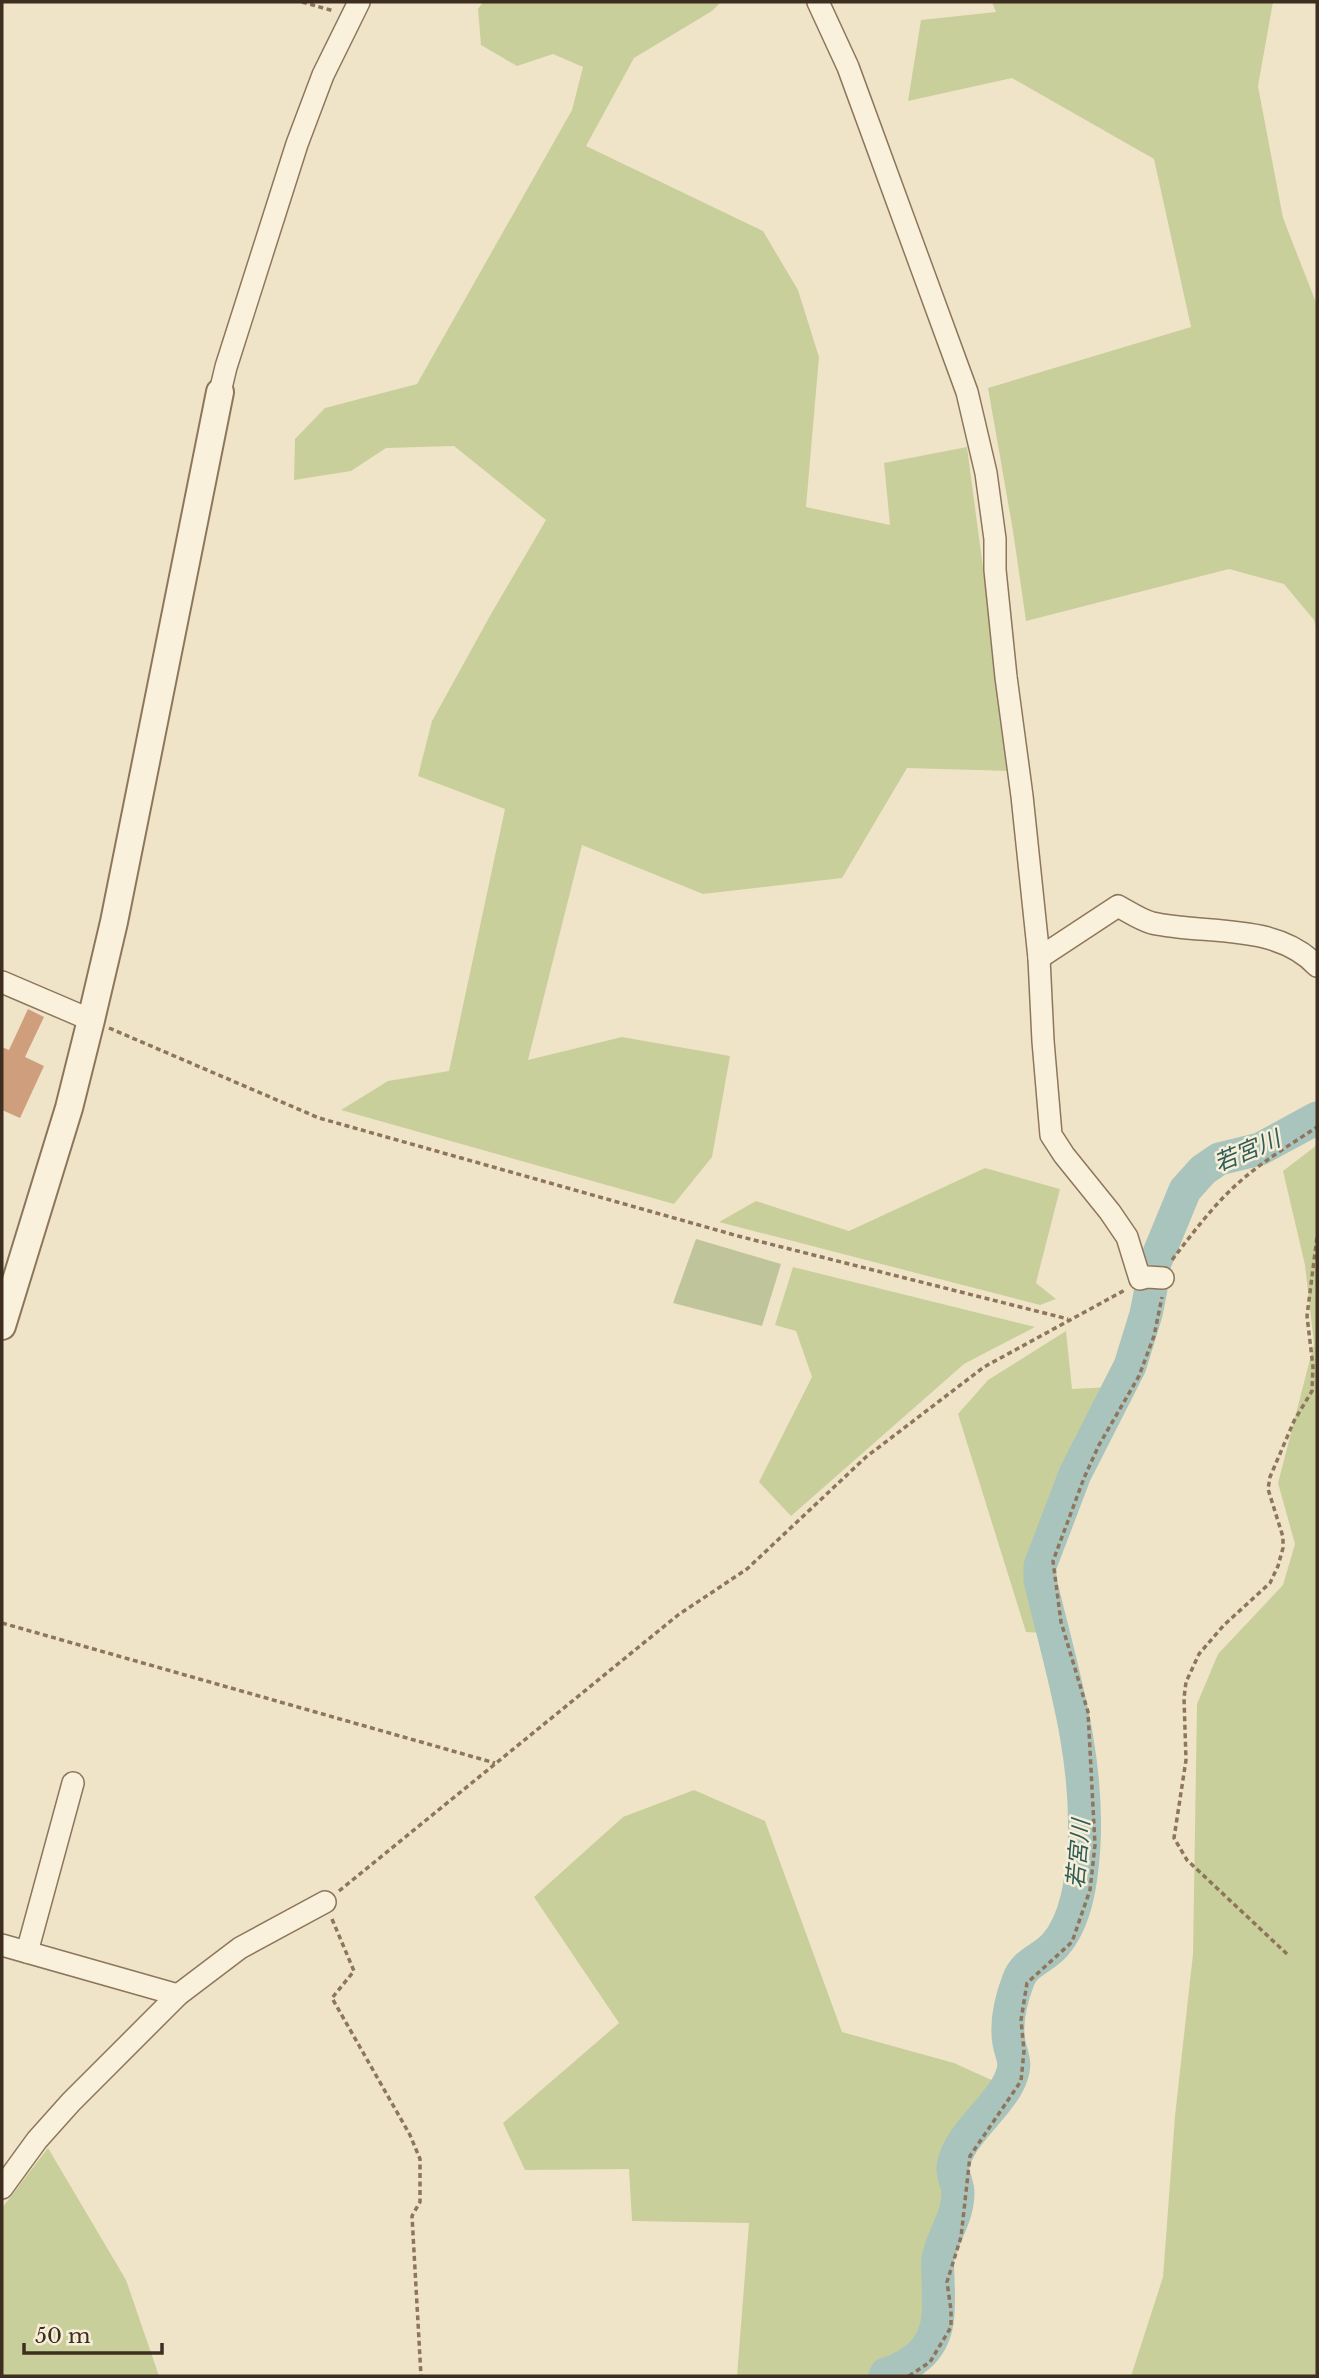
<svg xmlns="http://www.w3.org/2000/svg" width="1319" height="2378" font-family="'Libre Baskerville','Noto Sans JP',serif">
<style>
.green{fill:#c9cf9b}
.cemetery{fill:#bfc49a}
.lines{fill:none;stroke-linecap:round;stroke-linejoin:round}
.river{stroke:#a9c4bc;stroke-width:33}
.building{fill:#cf9f7d}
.minor-casing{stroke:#8d765c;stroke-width:24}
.tertiary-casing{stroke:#8d765c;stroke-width:30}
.path{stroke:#8d765c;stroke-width:3.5;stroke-dasharray:5 3.5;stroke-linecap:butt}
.minor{stroke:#faf1dc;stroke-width:21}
.tertiary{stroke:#faf1dc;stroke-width:26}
.labels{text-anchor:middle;stroke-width:5;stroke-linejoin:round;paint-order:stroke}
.water-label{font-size:23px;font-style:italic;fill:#2f5d5a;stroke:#f7eed8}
</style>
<rect width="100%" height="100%" fill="#f0e4c8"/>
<g class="green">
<polygon points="483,2 721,2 712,11 634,58 586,146 763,231 798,290 819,357 806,507 890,525 884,463 967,447 1010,771 907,768 842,878 703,894 582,845 528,1060 622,1037 730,1056 712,1157 674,1204 341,1110 388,1081 449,1071 505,809 418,776 432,721 491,614 546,520 454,446 386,448 351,471 294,480 295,439 325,408 417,384 572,110 583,67 553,54 517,66 481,45 478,9"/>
<polygon points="992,2 1273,2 1258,86 1283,218 1317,305 1317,631 1314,620 1284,584 1229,569 1026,621 1013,531 988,388 1191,327 1154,159 1012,78 908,101 921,20 996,12"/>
<polygon points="1317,1145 1317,2376 1131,2376 1163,2277 1175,2116 1193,1954 1197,1704 1218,1654 1283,1585 1295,1544 1278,1483 1314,1344 1305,1265 1283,1171"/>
<polygon points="985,1168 1060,1189 1036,1283 1056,1299 1040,1305 719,1222 756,1201 849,1231"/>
<polygon points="793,1267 1035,1327 964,1364 791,1516 759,1482 812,1377 796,1331 775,1325"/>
<polygon points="1066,1331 1072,1389 1110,1387 1034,1542 1030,1574 1043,1633 1026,1632 958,1414 988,1380"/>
<polygon points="694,1790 765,1821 842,2032 954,2063 998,2083 953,2145 944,2169 949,2189 949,2211 944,2231 931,2259 933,2322 918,2344 901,2359 880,2367 879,2376 737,2376 749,2223 632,2221 629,2169 525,2170 503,2123 619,2023 534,1897 623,1817"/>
<polygon points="48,2148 126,2280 159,2376 2,2376 2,2208"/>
</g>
<polygon class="cemetery" points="696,1239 781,1264 762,1326 673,1303"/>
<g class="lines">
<g class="river">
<polyline points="1152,1270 1185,1190 1203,1170 1219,1159 1260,1149 1317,1118"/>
<path d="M885,2376L886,2374C897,2371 904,2367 914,2360C942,2340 939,2310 938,2279C938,2272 937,2264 938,2258C943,2235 958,2217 958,2193C958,2184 952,2175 953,2167C957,2137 995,2110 1008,2084C1021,2058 1008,2056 1008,2033C1007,2016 1012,1997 1018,1981C1024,1962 1043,1959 1055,1945C1077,1920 1082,1878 1084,1845C1089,1754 1061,1668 1040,1580V1566L1075,1474L1130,1366L1146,1314L1151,1289"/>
</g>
</g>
<polygon class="building" points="28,1009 44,1017 25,1057 44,1066 20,1118 2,1110 2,1047 9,1050"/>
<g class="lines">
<defs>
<g id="minor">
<polyline points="818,2 848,67 967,392 986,473 995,539 995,570 1006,677 1022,796 1039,958 1043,1041 1051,1135 1064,1155 1110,1212 1127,1237 1140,1279 1147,1277 1163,1278"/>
<polyline points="220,392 226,367 297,144 323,75 359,2"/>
<path d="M1039,958L1118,906C1129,912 1141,920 1152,923C1205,935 1276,922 1317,966"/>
<polyline points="2,982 91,1020"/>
<polyline points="2,1945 178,1995"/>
<polyline points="27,1952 73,1783"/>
<polyline points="2,2188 37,2140 71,2102 178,1995 240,1948 325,1902"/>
</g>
<polyline id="tertiary" points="2,1326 69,1108 91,1020 114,922 220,392"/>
</defs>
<use href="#minor" class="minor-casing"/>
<use href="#tertiary" class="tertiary-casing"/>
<g class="path">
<polyline points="302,2 334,11"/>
<polyline points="109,1028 319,1118 738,1236 1068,1319"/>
<path d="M1172,1260C1192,1234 1212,1207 1236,1185C1261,1162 1290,1145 1317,1127"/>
<polyline points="2,1623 495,1763"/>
<polyline points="339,1891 678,1615 747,1569 866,1457 984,1367 1125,1290"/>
<polyline points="332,1919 354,1971 332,1998 410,2135 420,2159 420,2202 412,2216 421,2376"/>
<polyline points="1287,1954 1187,1860 1174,1838 1186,1760 1184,1698 1186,1682 1199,1654 1224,1625 1270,1583 1278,1566 1283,1548 1283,1537 1268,1489 1270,1477 1294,1421 1312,1391 1313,1367 1307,1316 1317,1237"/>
<polyline points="909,2376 930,2362 951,2327 951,2310 947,2282 961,2237 970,2156 1021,2081 1024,2051 1021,2020 1027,1983 1072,1942 1090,1890 1095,1845 1088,1712 1061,1622 1053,1561 1084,1478 1099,1445 1139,1376 1154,1336 1162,1297"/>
</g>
<use href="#minor" class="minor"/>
<use href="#tertiary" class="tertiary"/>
</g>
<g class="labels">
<g class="water-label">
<text transform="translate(1247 1151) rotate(-23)" y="8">若宮川</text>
<text transform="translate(1078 1854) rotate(-85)" y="8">若宮川</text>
</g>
</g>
<rect width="1319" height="2378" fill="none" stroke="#3d2e20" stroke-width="7"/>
<path d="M24 2343v10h138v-10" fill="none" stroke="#3d2e20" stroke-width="3.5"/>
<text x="35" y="2343" font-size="21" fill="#3d2e20" stroke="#f7eed8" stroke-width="5" paint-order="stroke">50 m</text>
</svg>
